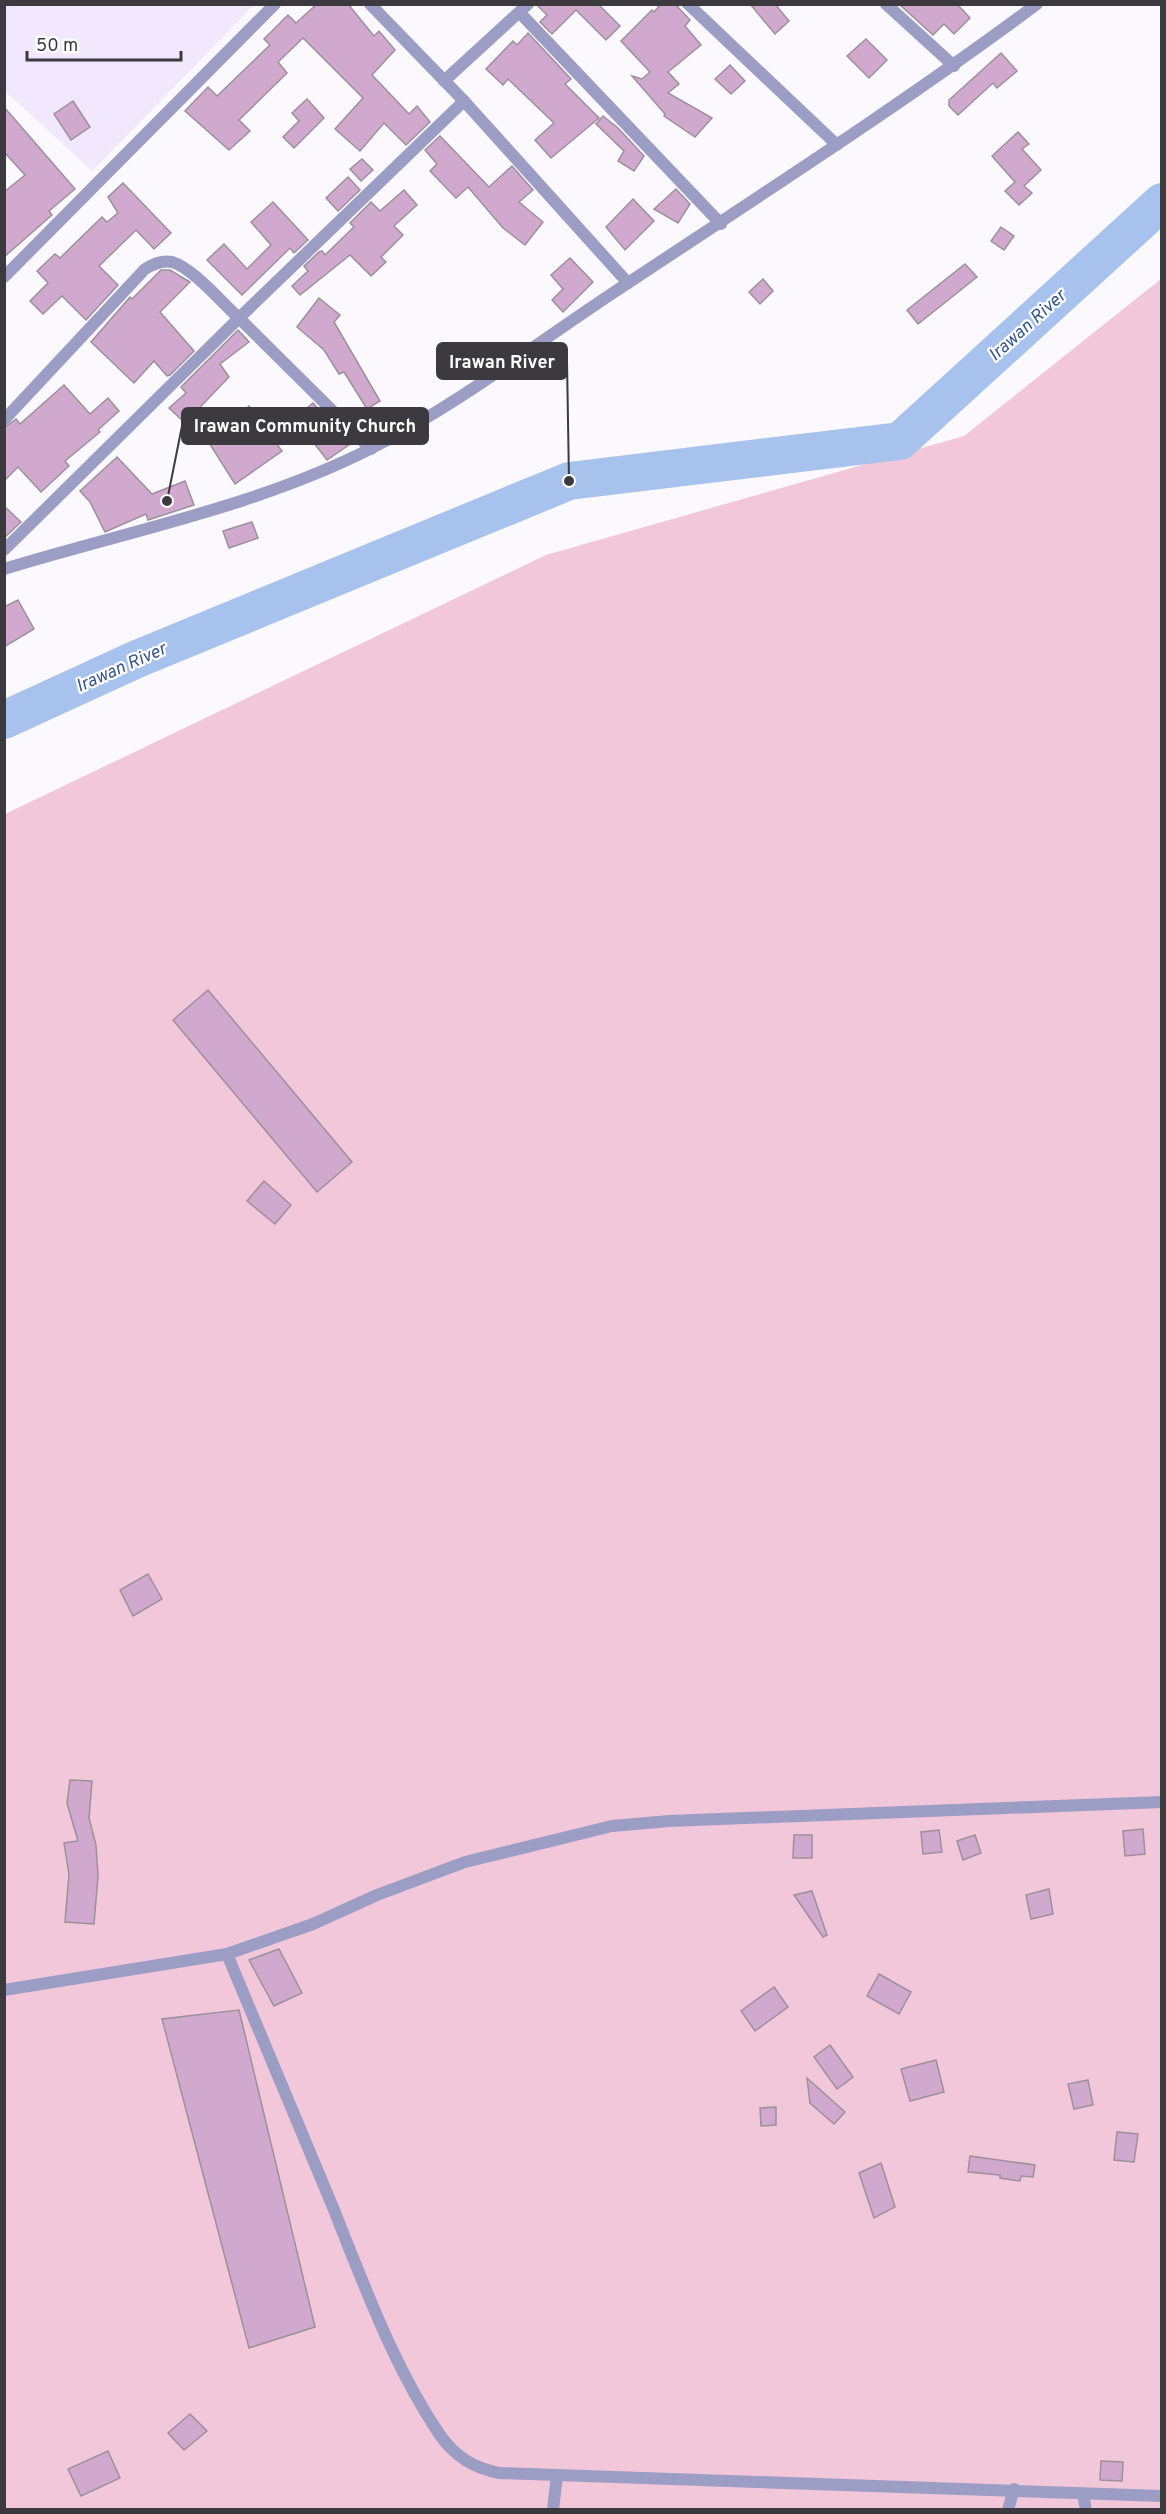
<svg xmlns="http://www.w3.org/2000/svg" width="1166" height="2514" font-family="Overpass,sans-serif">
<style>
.built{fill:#f1e8fe}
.green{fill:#f1c7d9}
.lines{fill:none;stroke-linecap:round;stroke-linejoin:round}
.river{stroke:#a8c2ee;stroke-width:38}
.building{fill:#d1a9ce;stroke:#9c909b;stroke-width:1.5}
.street{stroke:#9c9dc5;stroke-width:12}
.labels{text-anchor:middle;stroke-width:4.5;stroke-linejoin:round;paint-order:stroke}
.water-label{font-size:18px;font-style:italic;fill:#34558c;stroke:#fff}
.leader{fill:none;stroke:#3c393f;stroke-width:2}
.callout-dot{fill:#3c393f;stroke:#fff;stroke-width:2}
.callout{fill:#3c393f;stroke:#3c393f;stroke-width:2}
.callout-label{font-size:18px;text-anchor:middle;font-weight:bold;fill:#fff}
</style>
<rect width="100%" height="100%" fill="#fbf8fe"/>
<polygon class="built" points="4,5 254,5 92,171 5,91"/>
<polygon class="green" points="1161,279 1161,2509 5,2510 5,814 546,555 964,436"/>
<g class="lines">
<polyline class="river" points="4,720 137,659 569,481 900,441 1162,202"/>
</g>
<g class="building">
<polygon points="317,4 348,4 374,36 379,31 395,50 372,75 409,114 417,106 430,122 406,145 384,123 360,151 335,129 363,98 303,38 278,62 287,73 239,120 250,131 229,150 185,111 208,87 217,96 270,45 264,39 288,15 296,23"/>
<polygon points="536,4 598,4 620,26 606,40 576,10 552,34 540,22 547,15"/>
<polygon points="661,4 675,4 690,20 685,26 701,45 668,72 679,84 668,93 712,118 695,137 664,116 665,114 632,76 642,79 650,72 621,41 652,10 654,12"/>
<polygon points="750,4 775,4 789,21 775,34"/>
<polygon points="899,4 957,4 970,18 954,34 944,24 933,35"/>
<polygon points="528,33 571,79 565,84 599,118 551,158 535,140 554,123 508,79 503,85 486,69 513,41 517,45"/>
<polygon points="866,39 887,60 869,78 847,56"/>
<polygon points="1001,53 1017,71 997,88 993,83 958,115 949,106 949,100"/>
<polygon points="730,65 745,81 731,94 715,79"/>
<polygon points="307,99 324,118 294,148 283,137 299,121 292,113"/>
<polygon points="73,101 90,127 71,140 54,114"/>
<polygon points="4,107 75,189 49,211 52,215 4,257 4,192 25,175 4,152"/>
<polygon points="603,116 618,128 644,156 634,171 618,161 624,151 596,124"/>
<polygon points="1018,132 1029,144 1022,149 1041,170 1024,186 1032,193 1019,205 1005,191 1015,182 992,156"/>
<polygon points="440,136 489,187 512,166 533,190 519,202 543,222 525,245 503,228 468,187 456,198 430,171 437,164 425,150"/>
<polygon points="362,159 373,170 361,181 350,169"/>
<polygon points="348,177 360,190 338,211 326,198"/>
<polygon points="123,183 171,233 154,249 136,230 99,266 118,285 86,320 62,296 43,314 30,301 48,283 37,271 55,254 60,258 102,217 107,222 118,213 108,197"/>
<polygon points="676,189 690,204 678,223 654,209"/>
<polygon points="404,190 417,205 394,226 403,235 381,257 386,262 371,276 350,255 300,295 292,286 308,271 304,266 319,252 322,251 325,255 354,227 350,223 371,202 380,211"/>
<polygon points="633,199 654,221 625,250 606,227"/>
<polygon points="273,202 308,240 294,253 290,248 242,295 207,260 224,244 247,269 271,245 251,222"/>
<polygon points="1001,227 1014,236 1004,250 991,241"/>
<polygon points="570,258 593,282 563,312 552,300 563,289 551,275"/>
<polygon points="965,264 977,277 918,324 907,310"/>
<polygon points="161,270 170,270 190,282 160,312 194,351 170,375 167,376 154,361 134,383 91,342 130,297 132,299"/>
<polygon points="763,279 773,291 760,304 749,292"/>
<polygon points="319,298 340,315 334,322 380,401 367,409 344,372 339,374 324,350 297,327"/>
<polygon points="238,330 249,342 220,364 229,377 185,423 169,408 186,393 181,387"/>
<polygon points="64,385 90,414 108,398 119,411 98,430 100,432 65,461 69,466 41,492 18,467 4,481 4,428 16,419 20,424"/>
<polygon points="313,403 350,444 327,460 295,418"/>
<polygon points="249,406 282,451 235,484 209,443"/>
<polygon points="117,457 152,494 185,481 194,505 148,520 146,514 105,532 90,502 80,491"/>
<polygon points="4,506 21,522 4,538"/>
<polygon points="252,522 258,538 229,548 223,531"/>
<polygon points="18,600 34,629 4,647 4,607"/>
<polygon points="208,990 352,1162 317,1192 173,1020"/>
<polygon points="264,1181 291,1205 275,1224 247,1201"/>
<polygon points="148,1574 162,1599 133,1616 120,1590"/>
<polygon points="70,1780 92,1781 89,1818 96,1845 98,1876 94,1924 65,1922 69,1874 64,1843 78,1841 67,1803"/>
<polygon points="1143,1829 1145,1854 1125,1856 1123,1831"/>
<polygon points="939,1830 942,1852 923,1854 921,1832"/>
<polygon points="794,1835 812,1835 812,1858 793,1858"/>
<polygon points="975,1835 981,1853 963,1860 957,1841"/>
<polygon points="1049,1889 1053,1914 1031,1919 1026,1895"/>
<polygon points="812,1891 827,1935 823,1937 794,1895"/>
<polygon points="279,1949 302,1993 274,2006 249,1960"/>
<polygon points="879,1974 911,1992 899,2014 867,1996"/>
<polygon points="774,1987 788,2007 755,2031 741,2011"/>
<polygon points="239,2010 315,2327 249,2348 162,2019"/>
<polygon points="830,2045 853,2077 837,2089 814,2057"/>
<polygon points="936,2060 944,2092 910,2101 901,2069"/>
<polygon points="807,2078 845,2112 834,2124 810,2103"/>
<polygon points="1088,2080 1093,2105 1074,2109 1068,2084"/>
<polygon points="776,2107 776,2125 761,2126 760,2108"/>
<polygon points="1117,2132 1138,2134 1134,2162 1114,2160"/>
<polygon points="970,2156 1035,2165 1033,2177 1021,2176 1020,2181 1000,2178 1000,2175 968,2172"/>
<polygon points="881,2163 895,2207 874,2218 859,2173"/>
<polygon points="190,2414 207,2431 184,2450 168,2433"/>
<polygon points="108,2451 120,2478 81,2496 68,2469"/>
<polygon points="1101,2461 1123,2462 1122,2481 1100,2480"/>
</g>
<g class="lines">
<g class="street">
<polyline points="370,4 464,101 628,283"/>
<polyline points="688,4 837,145"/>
<polyline points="886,4 954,66"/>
<polyline points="520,13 721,224"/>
<polyline points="444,81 528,4"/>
<polyline points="4,277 275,4"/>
<path d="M4,420L145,269C153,264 162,260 172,262C193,268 222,303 239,318L464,101"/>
<polyline points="4,550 239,318 371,449"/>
<path d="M4,569C128,531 256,507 372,448C463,402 543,338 628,283C765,192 904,103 1037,4"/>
<path d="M227,1954C262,2038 297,2121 332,2205C363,2282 393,2366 440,2435C455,2457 474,2468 499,2473L1162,2496"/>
<polyline points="4,1990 227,1954 313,1924 377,1895 465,1862 612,1826 669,1821 1162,1802"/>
<polyline points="1083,2494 1086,2510"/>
<polyline points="553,2510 557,2475"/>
<polyline points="1008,2510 1014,2489"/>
</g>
</g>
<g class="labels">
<g class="water-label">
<text transform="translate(1027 325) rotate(-42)" y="6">Irawan River</text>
<text transform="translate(121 667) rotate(-24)" y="6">Irawan River</text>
</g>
</g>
<path class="leader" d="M569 481L567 361M167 501L182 426"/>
<g class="callout-dot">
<circle cx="569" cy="481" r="6"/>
<circle cx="167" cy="501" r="6"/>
</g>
<g class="callout">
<rect x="437" y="343" width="130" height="36" rx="6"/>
<rect x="182" y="408" width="246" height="36" rx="6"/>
</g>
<g class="callout-label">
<text x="502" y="368">Irawan River</text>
<text x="305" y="432">Irawan Community Church</text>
</g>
<rect width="1166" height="2514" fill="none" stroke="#3c393f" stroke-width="12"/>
<path d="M27 51v9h154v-9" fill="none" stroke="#3c393f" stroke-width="3"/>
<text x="36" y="51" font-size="18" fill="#3c393f" stroke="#ffffff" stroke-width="4.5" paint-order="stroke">50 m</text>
</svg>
